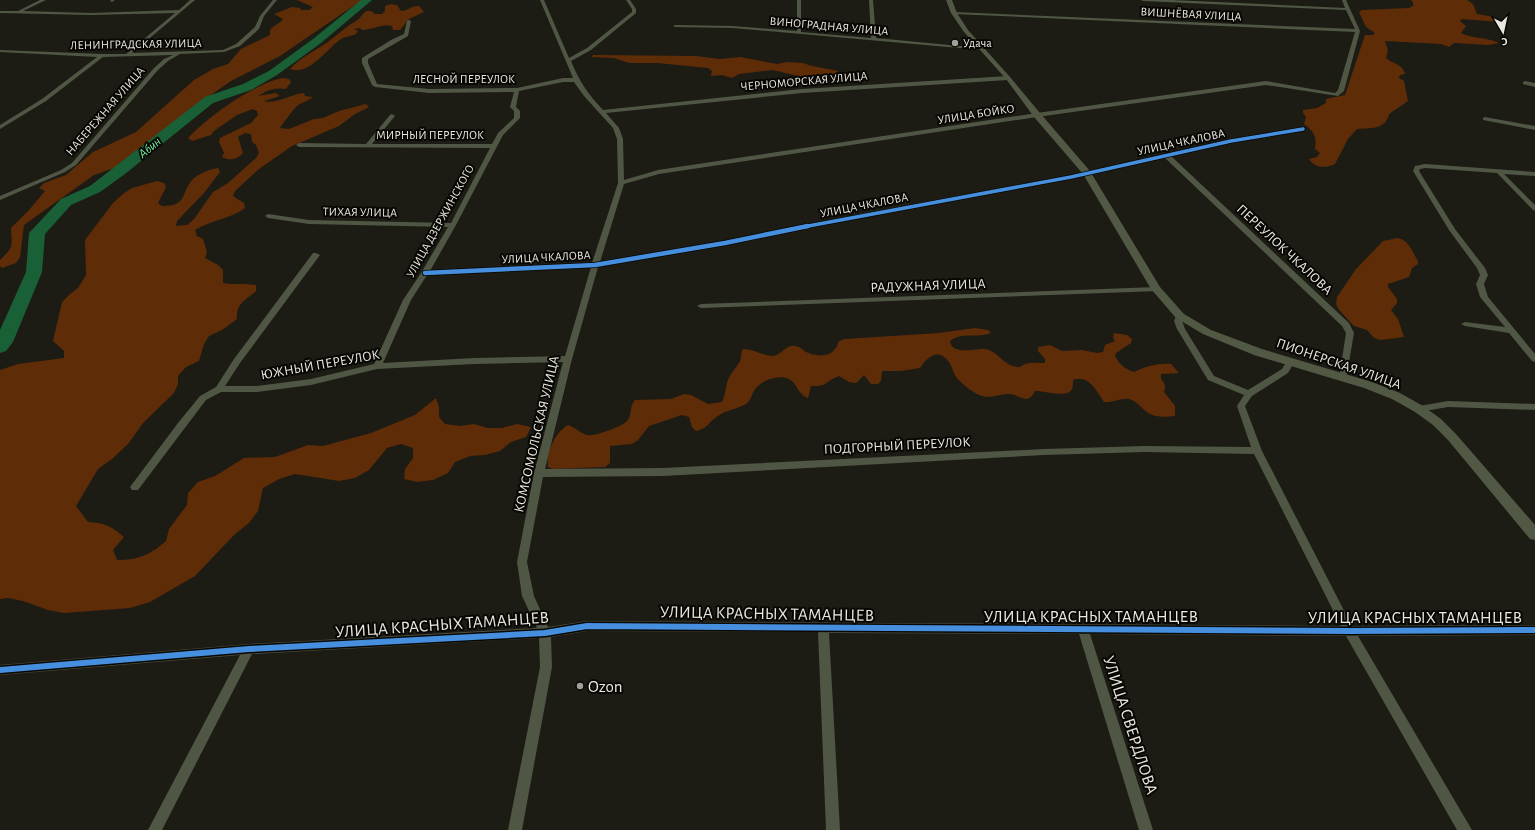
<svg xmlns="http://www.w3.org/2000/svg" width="1535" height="830" font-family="'Alegreya Sans',sans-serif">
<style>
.green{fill:#5f2c08}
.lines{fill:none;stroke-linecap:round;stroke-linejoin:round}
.river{fill:#196037;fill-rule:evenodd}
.street{fill:#4f5644;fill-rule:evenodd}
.secondary{fill:#515844;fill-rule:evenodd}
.cycleway-far2-casing{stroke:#080704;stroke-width:5}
.cycleway-far1-casing{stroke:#080704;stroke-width:6}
.cycleway-casing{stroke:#080704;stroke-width:9}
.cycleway-far2{stroke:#468fdf;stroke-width:3.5}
.cycleway-far1{stroke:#468fdf;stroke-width:4.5}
.cycleway{stroke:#468fdf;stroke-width:6}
.poi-dot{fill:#a1a099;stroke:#080704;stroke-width:1.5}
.labels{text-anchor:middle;stroke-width:4;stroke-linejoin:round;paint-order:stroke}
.far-street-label{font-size:12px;fill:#e9e8e0;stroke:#080704}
.far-poi-label{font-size:12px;fill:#e9e8e0;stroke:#080704;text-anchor:start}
.far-water-label{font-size:13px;font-style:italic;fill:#7bf8a9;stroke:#080704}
.street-label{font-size:14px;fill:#e9e8e0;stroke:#080704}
.near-street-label{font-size:17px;fill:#e9e8e0;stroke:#080704}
.near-poi-label{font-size:17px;fill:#e9e8e0;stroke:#080704;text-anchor:start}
</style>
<rect width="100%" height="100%" fill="#1c1b14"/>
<g class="green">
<path d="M297,0H362L280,56L231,81L192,108L117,167L94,175L24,225L20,257L16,263L2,268L0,266V260C14,246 12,248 11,228L29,210L45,191L39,188L44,183L66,175L93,152L136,132L194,80L213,69L228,64L241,49L270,35V30C273,25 280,24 283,19L274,14L292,7L300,8L301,10H309L313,7Z"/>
<path d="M1411,0H1467L1473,4L1477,14L1494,17L1498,19L1499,22L1462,19L1460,21L1466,26L1461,33C1473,39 1487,37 1499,43L1488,45L1454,43L1449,47L1441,44L1385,41L1388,50L1386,58C1393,64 1403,64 1405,74L1400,75L1399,78L1404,81L1408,101L1389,114C1386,130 1369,128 1357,129L1348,139L1335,164C1325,168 1316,169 1309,159L1317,157L1320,153L1315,149C1317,137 1314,131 1304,124L1306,117L1303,113V110L1317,108L1326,103V99L1345,95L1365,35H1373L1375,33L1366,27L1359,12L1362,10L1409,8L1413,6V2Z"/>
<path d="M391,4L397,5L401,11C408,11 412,5 419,6L424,12L409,19L400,30H393L392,26C383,23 372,30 362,30L360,28L354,29L358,31L356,34C352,36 346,36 341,39C328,47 309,77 290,69C301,56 320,49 333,38C341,32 347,26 356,21C361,18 362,13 367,11C370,10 373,12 375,14H382L385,11V6Z"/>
<polygon points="593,55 696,56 720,59 740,57 777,64 787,62 803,63 812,66 838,71 835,75 821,74 818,76 798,76 773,70 739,74 732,78 722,75 711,76 712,71 708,68 657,63 629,63 614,58 591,57"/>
<path d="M282,78L289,79L291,82L286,89C275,87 267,90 258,96L276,93L280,96L264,101C276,105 290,94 304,93L305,96L313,97C308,101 303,102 298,105C296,106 281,126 280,128L289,129L314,119L323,118L339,111L366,104L369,107L355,114L339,126L292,146L259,169L235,191L233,196L244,203L245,208C230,219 211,220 195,230L197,236L203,239L207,252L205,258L218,265L223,270V283C234,285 244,283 256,285V291C245,301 236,303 237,319L222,330L209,336L204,344L199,361L186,367L178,376V384L174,393L143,423L128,444L112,459L98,469L76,506L88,522C105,523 111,526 124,537L113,550L117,560C138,560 150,555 166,541L169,529L187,505L188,493L198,482L215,476L244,458L275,457L308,445L323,446L371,433L415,415L436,398L439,407V417L445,424L460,426L474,424L488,428H502L517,424L531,427L526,437L511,442L500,451L485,455L470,456L455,462L448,473L433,480L417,482L404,479L405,469L413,458V448L401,444L387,448L369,470L355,478L339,481L295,474L279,479L263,488L258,511L249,523L235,534L195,576L150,602L130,608L64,613L48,610L23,601L8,598L0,599V370L18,364L64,358V351L53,341L62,302L69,295L78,288L86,275L85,240L113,203L124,193L132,188L157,181L164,183L166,187L158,203L162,206C188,206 180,194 192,180C199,173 208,170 218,168L220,172L204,193L177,221L176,226L187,225L194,219L213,192L228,183L256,158L259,153L256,145L252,142L251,134L245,133L238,137L243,153C237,160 230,161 222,157L224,153L219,142L220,138L251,123L258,115L257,111L253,109L237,115L214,131L211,135L192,141L188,138C209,116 252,85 282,78Z"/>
<path d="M1398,238C1409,240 1412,252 1418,261V264L1412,268L1409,277L1388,284V287L1397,299V303L1391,310L1398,319L1404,337L1381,340L1374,338L1367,330L1354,326L1339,310L1336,304L1337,297L1356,269L1383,241Z"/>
<path d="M975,328L988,330L991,333C977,339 963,331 950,341C952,356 974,348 985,349C999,351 1003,367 1020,367C1027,361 1036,363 1045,363V359L1038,351V347L1050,345L1062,351L1082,350L1097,353L1103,352L1105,345L1115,341L1113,337L1114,333L1127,335L1132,339L1131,343L1116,353L1115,356C1120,365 1125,369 1134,372C1147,366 1157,363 1171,364L1179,373L1161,374V379C1165,383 1166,386 1164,392L1175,406V416C1166,417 1155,418 1147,412C1141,408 1137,401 1129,399C1121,398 1113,403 1104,402C1097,391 1088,374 1073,380C1073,383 1073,387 1072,389C1068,399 1043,390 1035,391C1027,407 1020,394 1009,394C1000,393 992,399 982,396C973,393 963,385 957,378C953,373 952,366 949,362C938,347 927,357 920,368L901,371H882L881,381L878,384H871L864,375L856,383L849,382L839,376C825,381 828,387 811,386L808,398C797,394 798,384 789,379C778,374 759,381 754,391C751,396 751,400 746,404C737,409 726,410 718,416C708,422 709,428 696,431L692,427L689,417L682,415L649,426L638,440L632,444L610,446V463L605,467L553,469L548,467C546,453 555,432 568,425C575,427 580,433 587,435C594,437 624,426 628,420C632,414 629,407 635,400L671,399L684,394L691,395L708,404L722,402C725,396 725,390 727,383C729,374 736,369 740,361C742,357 740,354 743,349C754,349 763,356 773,356C782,355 786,344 795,346C799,346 803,350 806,352C814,356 829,358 835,349C837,347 838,343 839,341L845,339L939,333Z"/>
</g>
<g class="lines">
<polygon class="river" points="361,0 372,0 321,43 277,75 251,90 213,103 125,174 100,192 71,205 45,234 42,272 13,342 6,351 0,353 0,330 26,272 29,233 61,199 90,186 205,97 243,84 269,71 313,39"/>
<g class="street">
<polygon points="40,0 46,0 23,11 91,13 179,10 190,0 195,0 132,53 223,50 236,44 255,27 260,16 273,0 277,0 264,16 259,29 240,46 224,52 180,54 168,61 158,70 76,165 65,172 0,200 0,196 61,170 72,163 154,68 164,59 173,55 103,57 46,101 0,129 0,125 42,99 97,57 0,52 0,50 102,54 126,54 175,13 91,15 0,13 0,11 18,11"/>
<polygon points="111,0 115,0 112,2 110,1"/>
<path d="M540,0H544L569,58L587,48L632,12V9L626,0H630L636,9V13L591,50L571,61C579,81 588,94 603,110L802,89L1008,76L1011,78L1008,80L802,93L606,113L619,128L623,139L624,180L658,170L1037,113L1266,81L1335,93L1338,90L1355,32L954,14L952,13L954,12L1355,29L1346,10L1143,1L1141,0H1173L1345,8L1342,0H1346L1360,31L1344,91L1338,96L1266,85L1037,117L659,174L624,184L600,262L725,241L853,215L1071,175L1231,139L1303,127L1305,128V130L1231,143L1171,156L1349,323L1354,333L1346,380H1340L1339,378L1346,333L1342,326L1165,158L1071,179L853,219L725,245L598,267L572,359L545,469L663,468L1044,449L1144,446L1251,447L1237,406L1244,395L1208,380L1177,329L1174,321L1177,314H1183L1184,316L1182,321L1185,329L1214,376L1248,390L1282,369L1288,359L1291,358L1295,361L1288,373L1252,396L1245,406L1262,451L1352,626L1535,625V635L1358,636L1472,830H1457L1346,636L1090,634L1153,830H1139L1079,634L829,633L840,830H826L818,632L587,631L551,637L552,667L522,830H508L540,667L539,638L252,654L162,830H148L240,655L0,675V665L249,644L537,628L522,596L517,562L534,473L563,362L474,364L377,369L311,385L257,392H221L206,400L138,490H132L130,487L178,423L200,396L216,387L234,359L313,253H316L320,255L240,363L225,386H257L311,379L374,364L403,300L421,273L448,227L309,224L268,218L265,216L268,214L309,220L451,223L490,148L299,147L296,145L299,143L366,144L390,115L392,114L395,116L372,144H492L498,133L514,118V111L510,107L514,92L429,93L375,87L372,85L362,63V58L391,40L404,34L407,21L409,20L411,21L408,36L368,59V63L377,84L429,89L517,88L563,78H573ZM563,82H574L584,96L613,128L617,139L618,183L592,263L430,271L456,225L503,135L520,118V111L516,107L519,91ZM591,267L565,356L474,358L383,363L411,300L427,275ZM1144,452L1254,454L1341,626L587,621L548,627L534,596L527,562L543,477L663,476L1044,455Z"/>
<polygon points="797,0 801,0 801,32 871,38 869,0 873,0 876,38 959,46 980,46 982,47 980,48 959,48 733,28 675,27 673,26 675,25 733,26 797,31"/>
<polygon points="1525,81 1535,83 1535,87 1523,84 1523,82"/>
<polygon points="1485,117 1535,126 1535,130 1483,120 1483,118"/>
<polygon points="1425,164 1535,172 1535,176 1504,174 1535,205 1535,211 1533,210 1497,173 1425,168 1420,169 1419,171 1455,229 1485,268 1488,275 1484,284 1488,297 1535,354 1535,362 1532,361 1509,333 1465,326 1461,324 1465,322 1505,327 1480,297 1476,284 1480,275 1477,268 1449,230 1413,171 1415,166"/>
<polygon points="1156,287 1159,287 1159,291 701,308 697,306 701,304"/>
<polygon points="1448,401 1535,404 1535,410 1448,407 1419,412 1415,409 1419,406"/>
</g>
<polygon class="secondary" points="946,0 952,0 957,13 968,30 1010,77 1040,113 1090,171 1160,287 1184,314 1211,330 1262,349 1372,382 1400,393 1423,406 1441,419 1456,434 1535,525 1535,540 1530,539 1448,440 1433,425 1415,412 1392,399 1364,388 1254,355 1203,334 1176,318 1151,289 1083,174 1034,117 1006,79 964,32 951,13"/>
<defs>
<polyline id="cycleway-far2" points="803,227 1071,177 1231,141 1303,129"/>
<polyline id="cycleway-far1" points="425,273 595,265 725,243 808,226"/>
<polyline id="cycleway" points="0,670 249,649 545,633 587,626 1349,631 1535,630"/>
</defs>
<use href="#cycleway-far2" class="cycleway-far2-casing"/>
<use href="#cycleway-far1" class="cycleway-far1-casing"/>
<use href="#cycleway" class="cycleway-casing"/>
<use href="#cycleway-far2" class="cycleway-far2"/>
<use href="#cycleway-far1" class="cycleway-far1"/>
<use href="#cycleway" class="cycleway"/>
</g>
<g class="poi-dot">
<circle cx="955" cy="43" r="4"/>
<circle cx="580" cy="686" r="4"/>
</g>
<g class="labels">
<g class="far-street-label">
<text transform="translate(1191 14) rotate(3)" y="4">ВИШНЁВАЯ УЛИЦА</text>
<text transform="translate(829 26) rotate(5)" y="4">ВИНОГРАДНАЯ УЛИЦА</text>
<text transform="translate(136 44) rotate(-1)" y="4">ЛЕНИНГРАДСКАЯ УЛИЦА</text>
<text x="464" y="83">ЛЕСНОЙ ПЕРЕУЛОК</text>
<text transform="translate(804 81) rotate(-5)" y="4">ЧЕРНОМОРСКАЯ УЛИЦА</text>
<text transform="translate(105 111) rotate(-49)" y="4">НАБЕРЕЖНАЯ УЛИЦА</text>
<text transform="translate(976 114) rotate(-9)" y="4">УЛИЦА БОЙКО</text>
<text x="430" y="139">МИРНЫЙ ПЕРЕУЛОК</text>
<text transform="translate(1181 142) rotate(-12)" y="4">УЛИЦА ЧКАЛОВА</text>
<text transform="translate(864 205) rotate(-11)" y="4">УЛИЦА ЧКАЛОВА</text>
<text transform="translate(360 212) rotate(1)" y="4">ТИХАЯ УЛИЦА</text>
<text transform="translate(440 221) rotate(-61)" y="4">УЛИЦА ДЗЕРЖИНСКОГО</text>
<text transform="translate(546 257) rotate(-3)" y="4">УЛИЦА ЧКАЛОВА</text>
</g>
<g class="far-poi-label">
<text x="963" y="47">Удача</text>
</g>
<g class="far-water-label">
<text transform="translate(149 147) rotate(-39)" y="5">Абин</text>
</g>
<g class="street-label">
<text transform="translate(1285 249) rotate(43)" y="5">ПЕРЕУЛОК ЧКАЛОВА</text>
<text transform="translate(928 285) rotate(-2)" y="5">РАДУЖНАЯ УЛИЦА</text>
<text transform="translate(1339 363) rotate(19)" y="5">ПИОНЕРСКАЯ УЛИЦА</text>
<text transform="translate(320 364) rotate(-10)" y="5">ЮЖНЫЙ ПЕРЕУЛОК</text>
<text transform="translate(536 434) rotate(-77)" y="5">КОМСОМОЛЬСКАЯ УЛИЦА</text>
<text transform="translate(897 445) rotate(-3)" y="5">ПОДГОРНЫЙ ПЕРЕУЛОК</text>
</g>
<g class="near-street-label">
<text transform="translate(767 613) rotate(1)" y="6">УЛИЦА КРАСНЫХ ТАМАНЦЕВ</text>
<text x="1091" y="622">УЛИЦА КРАСНЫХ ТАМАНЦЕВ</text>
<text x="1415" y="623">УЛИЦА КРАСНЫХ ТАМАНЦЕВ</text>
<text transform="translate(442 624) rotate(-4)" y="6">УЛИЦА КРАСНЫХ ТАМАНЦЕВ</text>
<text transform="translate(1131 725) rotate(72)" y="6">УЛИЦА СВЕРДЛОВА</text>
</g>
<g class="near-poi-label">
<text x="588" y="692">Ozon</text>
</g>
</g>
<g transform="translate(1503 32) rotate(171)" stroke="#080704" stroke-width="3" paint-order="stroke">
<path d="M0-3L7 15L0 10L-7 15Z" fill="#e9e8e0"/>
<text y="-6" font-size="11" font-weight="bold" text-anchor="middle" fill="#e9e8e0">С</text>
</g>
</svg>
